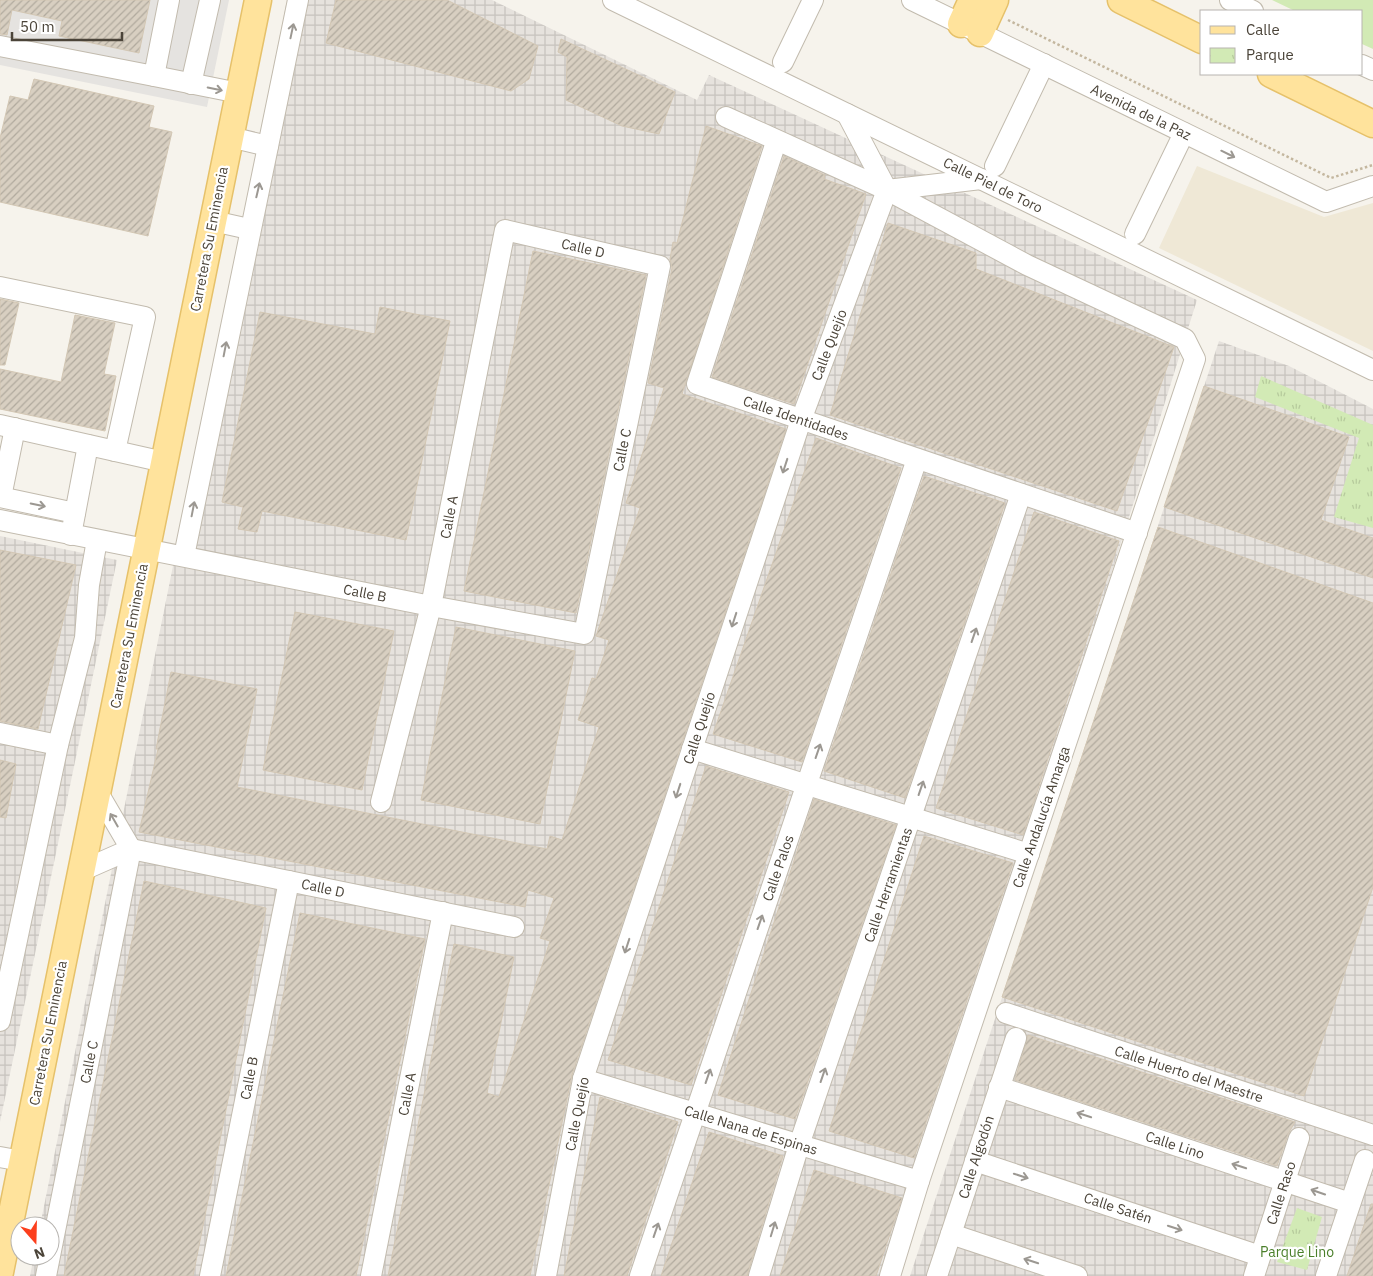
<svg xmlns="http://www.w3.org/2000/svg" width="1373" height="1276" font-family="'IBM Plex Sans',sans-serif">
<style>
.industrial{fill:url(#industrial-grid)}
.education{fill:#efe8d6}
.green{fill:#d2eab5}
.park{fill:url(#park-tufts)}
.parking{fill:#e5e3e0}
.building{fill:url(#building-hatch);stroke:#d3c7b4}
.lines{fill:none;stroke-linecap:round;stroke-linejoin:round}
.minor-casing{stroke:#c2bbae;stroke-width:22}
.major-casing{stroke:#e6c16a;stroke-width:29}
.path{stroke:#c4b79f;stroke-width:2.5;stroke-dasharray:2.5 2.5;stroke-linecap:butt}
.minor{stroke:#fff;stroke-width:20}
.major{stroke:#ffe39c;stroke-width:26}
.oneway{stroke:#9c9892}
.labels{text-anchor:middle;stroke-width:4.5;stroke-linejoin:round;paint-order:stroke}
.street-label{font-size:14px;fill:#4b4439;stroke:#fff}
.park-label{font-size:14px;fill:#4a7f2a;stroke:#fff}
</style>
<defs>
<pattern id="industrial-grid" width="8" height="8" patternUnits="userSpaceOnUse" patternTransform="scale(1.25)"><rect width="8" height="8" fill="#e6e2dd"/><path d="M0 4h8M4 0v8" fill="none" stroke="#c7c3be"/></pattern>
<pattern id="park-tufts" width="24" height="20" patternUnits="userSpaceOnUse" patternTransform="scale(1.25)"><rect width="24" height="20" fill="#d2eab5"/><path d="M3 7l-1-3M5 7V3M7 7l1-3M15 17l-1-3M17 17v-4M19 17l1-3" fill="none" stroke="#b6ca9c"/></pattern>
<pattern id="building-hatch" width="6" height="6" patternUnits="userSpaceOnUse" patternTransform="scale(1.25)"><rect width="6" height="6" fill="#d8cfc1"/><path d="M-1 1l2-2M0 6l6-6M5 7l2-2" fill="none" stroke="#b1aa9e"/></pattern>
</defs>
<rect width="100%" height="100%" fill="#f6f3ec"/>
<g class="industrial">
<polygon points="287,0 492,0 697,100 709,75 1197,300 979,996 881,1276 30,1276 34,1256 50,1256 50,1226 40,1226"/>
<polygon points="1219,341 1289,366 1373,409 1373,1276 910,1276"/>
<polygon points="0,536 117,560 0,1122"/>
</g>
<polygon class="education" points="1197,166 1324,217 1373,203 1373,351 1159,248"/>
<polygon class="green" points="1272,0 1373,0 1373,49 1362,44 1362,11 1295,11"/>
<g class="park">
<polygon points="1261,376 1373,425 1373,528 1334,517 1359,438 1255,397"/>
<polygon points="1297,1208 1322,1217 1307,1270 1277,1262"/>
</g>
<polygon class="parking" points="150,0 229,0 207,107 0,65 0,23 12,10 62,21 59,36"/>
<g class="building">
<polygon points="0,0 150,0 139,53 59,36 62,21 12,10 7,35 0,34"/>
<polygon points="336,0 447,0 538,46 529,79 511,91 326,43"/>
<polygon points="561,39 675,92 659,134 622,126 566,100 567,57 558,52"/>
<polygon points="34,79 154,106 149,127 172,132 148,236 0,202 0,138 10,96 28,100"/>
<polygon points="706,126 762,146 682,394 786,429 572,1075 530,1276 388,1276 454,944 514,957 487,1093 499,1097 550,941 540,938 554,898 528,890 525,907 139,832 158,749 156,749 171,672 257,689 237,787 547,849 550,836 562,840 599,727 578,720 592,678 596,679 609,640 596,636 640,508 626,503 664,388 648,383 672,268 670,259 673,242 677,243"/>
<polygon points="784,156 825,175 824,179 866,194 794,404 712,377"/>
<polygon points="888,223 976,253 976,269 1174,347 1117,511 830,415"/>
<polygon points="533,251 646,275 576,613 464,591"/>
<polygon points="0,299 19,303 5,365 0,365"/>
<polygon points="380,307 450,321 406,540 262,511 257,532 238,529 243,507 222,502 260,312 375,334"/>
<polygon points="75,315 115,323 104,374 116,376 105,431 0,409 0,369 61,382"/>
<polygon points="1204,386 1349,437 1321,520 1373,538 1373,578 1164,507"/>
<polygon points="816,438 901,468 802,762 713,734"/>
<polygon points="924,476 1005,503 905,798 824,771"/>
<polygon points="1034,512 1119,541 1023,835 936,808"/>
<polygon points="1158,527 1373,603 1373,887 1304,1096 1002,997"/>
<polygon points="0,550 76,565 38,729 0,721"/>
<polygon points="295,612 394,631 362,790 263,770"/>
<polygon points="456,627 575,651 540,824 421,800"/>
<polygon points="0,760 16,764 6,818 0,817"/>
<polygon points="706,766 789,792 691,1085 608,1060"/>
<polygon points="814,799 896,825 795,1119 718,1095"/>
<polygon points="924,836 1013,863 914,1158 829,1131"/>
<polygon points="144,881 266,908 193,1276 64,1276"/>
<polygon points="300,913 425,939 356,1276 226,1276"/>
<polygon points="1028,1035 1295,1122 1288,1134 1277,1166 1015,1080"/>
<polygon points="600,1097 678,1122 627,1276 564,1276"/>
<polygon points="709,1132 783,1156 747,1276 661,1276"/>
<polygon points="814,1170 902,1198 876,1276 780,1276"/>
<polygon points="1371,1204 1373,1204 1373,1276 1347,1276"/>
</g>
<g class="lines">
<defs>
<g id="minor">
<polyline points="613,0 1373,370"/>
<polyline points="912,0 1326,202 1373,186"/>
<polyline points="1230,0 1253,11"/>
<polyline points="0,46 154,76 169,0"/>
<polyline points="783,62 813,0"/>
<polyline points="1362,65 1373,70"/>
<polyline points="154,76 239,93"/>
<polyline points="191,84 210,0"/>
<polyline points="847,114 887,190"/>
<polyline points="726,117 887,190 1027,265 1185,339 1195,359 919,1181 890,1276"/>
<polyline points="230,137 268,146"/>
<polyline points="776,142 697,384 1137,533"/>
<polyline points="995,166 1044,64"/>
<polyline points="213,221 249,229"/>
<polyline points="1135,234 1184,133"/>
<polyline points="0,287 145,317 115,451"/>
<polyline points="0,425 164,462"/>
<polyline points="0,497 75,513"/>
<polyline points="1,497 15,428"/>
<polyline points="0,520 431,606 584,634 660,266 505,230 431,606 381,802"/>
<polyline points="71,535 88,445"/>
<polyline points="184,556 298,0"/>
<polyline points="0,733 58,745"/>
<polyline points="692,749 1029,854"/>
<polyline points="97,791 131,849"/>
<polyline points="81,871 131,849 514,927"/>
<polyline points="1006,1013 1373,1135"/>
<polyline points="0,1021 58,745 85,638 89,585 97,540"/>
<polyline points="583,1079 919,1181"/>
<polyline points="999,1087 1350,1203"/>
<polyline points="0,1157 22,1161"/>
<polyline points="975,1161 1260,1256"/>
<polyline points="951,1234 1077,1276"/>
<polyline points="46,1276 131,849"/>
<polyline points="210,1276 289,881"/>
<polyline points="371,1276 443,912"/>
<polyline points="546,1276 583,1079 801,420 887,190 981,179"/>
<polyline points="640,1276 917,459"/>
<polyline points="759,1276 799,1145 1021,494"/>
<polyline points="937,1276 1016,1038"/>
<polyline points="1254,1276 1299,1138"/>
<polyline points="1326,1276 1365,1160"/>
</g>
<g id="major">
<polyline points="1121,0 1202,40"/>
<polyline points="961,24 972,0"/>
<polyline points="980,33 995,0"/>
<polyline points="1271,74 1373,124"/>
<polyline points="0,1272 258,0"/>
</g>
</defs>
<use href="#minor" class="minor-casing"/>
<use href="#major" class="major-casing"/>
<polyline class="path" points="1008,20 1331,178 1373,165"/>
<use href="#minor" class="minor"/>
<use href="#major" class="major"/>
</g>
<defs><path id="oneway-shaft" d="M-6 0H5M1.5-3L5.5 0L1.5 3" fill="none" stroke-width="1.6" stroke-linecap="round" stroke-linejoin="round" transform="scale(1.25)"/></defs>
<g class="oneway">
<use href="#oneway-shaft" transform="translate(292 31) rotate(-78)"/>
<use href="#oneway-shaft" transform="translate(215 89) rotate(12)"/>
<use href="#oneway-shaft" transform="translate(1228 154) rotate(26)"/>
<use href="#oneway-shaft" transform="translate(258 190) rotate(-77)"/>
<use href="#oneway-shaft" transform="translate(225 349) rotate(-79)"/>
<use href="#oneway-shaft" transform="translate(785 466) rotate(108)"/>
<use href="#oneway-shaft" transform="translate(38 505) rotate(12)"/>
<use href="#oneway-shaft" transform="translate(193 509) rotate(-79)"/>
<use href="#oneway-shaft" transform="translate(734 620) rotate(108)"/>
<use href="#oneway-shaft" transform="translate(974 635) rotate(-71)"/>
<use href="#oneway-shaft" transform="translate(818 751) rotate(-71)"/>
<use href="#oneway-shaft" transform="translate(921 788) rotate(-71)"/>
<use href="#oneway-shaft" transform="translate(678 791) rotate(108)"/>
<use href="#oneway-shaft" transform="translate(114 820) rotate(-120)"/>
<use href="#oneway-shaft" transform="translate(760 922) rotate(-71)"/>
<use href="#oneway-shaft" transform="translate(627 946) rotate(108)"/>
<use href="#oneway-shaft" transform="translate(823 1075) rotate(-71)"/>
<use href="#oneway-shaft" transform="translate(708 1076) rotate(-71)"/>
<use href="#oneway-shaft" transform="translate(1084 1115) rotate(-162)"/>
<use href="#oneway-shaft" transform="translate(1239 1166) rotate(-162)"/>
<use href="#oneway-shaft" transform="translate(1021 1176) rotate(18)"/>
<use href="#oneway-shaft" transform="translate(1318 1192) rotate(-161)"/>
<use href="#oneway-shaft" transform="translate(1175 1228) rotate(18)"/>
<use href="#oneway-shaft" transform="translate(773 1229) rotate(-73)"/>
<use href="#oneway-shaft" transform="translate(656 1230) rotate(-71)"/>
<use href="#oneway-shaft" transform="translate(1031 1261) rotate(-162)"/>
</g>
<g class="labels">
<g class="street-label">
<text transform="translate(1141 112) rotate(26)" y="5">Avenida de la Paz</text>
<text transform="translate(993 185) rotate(26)" y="5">Calle Piel de Toro</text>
<text transform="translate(209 239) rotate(-79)" y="5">Carretera Su Eminencia</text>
<text transform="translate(583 248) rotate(13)" y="5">Calle D</text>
<text transform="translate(829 345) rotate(-69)" y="5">Calle Quejío</text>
<text transform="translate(796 418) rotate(19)" y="5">Calle Identidades</text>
<text transform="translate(622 450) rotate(-78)" y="5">Calle C</text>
<text transform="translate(449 517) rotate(-79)" y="5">Calle A</text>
<text transform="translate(365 593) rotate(11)" y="5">Calle B</text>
<text transform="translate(129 636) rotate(-79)" y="5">Carretera Su Eminencia</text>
<text transform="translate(699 728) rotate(-72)" y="5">Calle Quejío</text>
<text transform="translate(1041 817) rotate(-71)" y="5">Calle Andalucía Amarga</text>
<text transform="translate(778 868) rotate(-71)" y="5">Calle Palos</text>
<text transform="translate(888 885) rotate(-71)" y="5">Calle Herramientas</text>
<text transform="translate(323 888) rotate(12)" y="5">Calle D</text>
<text transform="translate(48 1033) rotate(-79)" y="5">Carretera Su Eminencia</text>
<text transform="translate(89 1062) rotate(-79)" y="5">Calle C</text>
<text transform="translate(1189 1074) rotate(18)" y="5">Calle Huerto del Maestre</text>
<text transform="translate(249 1078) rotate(-79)" y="5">Calle B</text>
<text transform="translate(407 1094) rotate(-79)" y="5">Calle A</text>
<text transform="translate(577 1114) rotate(-79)" y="5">Calle Quejío</text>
<text transform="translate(751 1130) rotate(17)" y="5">Calle Nana de Espinas</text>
<text transform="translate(1175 1145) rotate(18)" y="5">Calle Lino</text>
<text transform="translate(976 1157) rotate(-72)" y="5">Calle Algodón</text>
<text transform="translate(1281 1193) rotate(-72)" y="5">Calle Raso</text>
<text transform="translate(1118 1208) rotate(18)" y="5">Calle Satén</text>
</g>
<g class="park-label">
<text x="1297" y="1257">Parque Lino</text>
</g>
</g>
<rect x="1200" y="10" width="162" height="65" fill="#ffffff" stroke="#b7b4b0"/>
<rect x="1210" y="26" width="25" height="8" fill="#ffe39c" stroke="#b7b4b0"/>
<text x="1246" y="35" font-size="15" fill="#4b4439">Calle</text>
<rect x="1210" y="48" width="25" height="15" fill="url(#park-tufts)" stroke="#b7b4b0"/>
<text x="1246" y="60" font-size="15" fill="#4b4439">Parque</text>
<g transform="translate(35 1241) rotate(160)"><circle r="24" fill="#ffffff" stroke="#b7b4b0"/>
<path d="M0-4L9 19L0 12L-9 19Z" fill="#fc3f1d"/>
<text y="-8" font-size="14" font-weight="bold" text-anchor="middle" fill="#4b4439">N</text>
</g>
<path d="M12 32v8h110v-8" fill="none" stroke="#4b4439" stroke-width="2.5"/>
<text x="20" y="32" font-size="15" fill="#4b4439" stroke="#ffffff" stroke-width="4" paint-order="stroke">50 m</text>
</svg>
